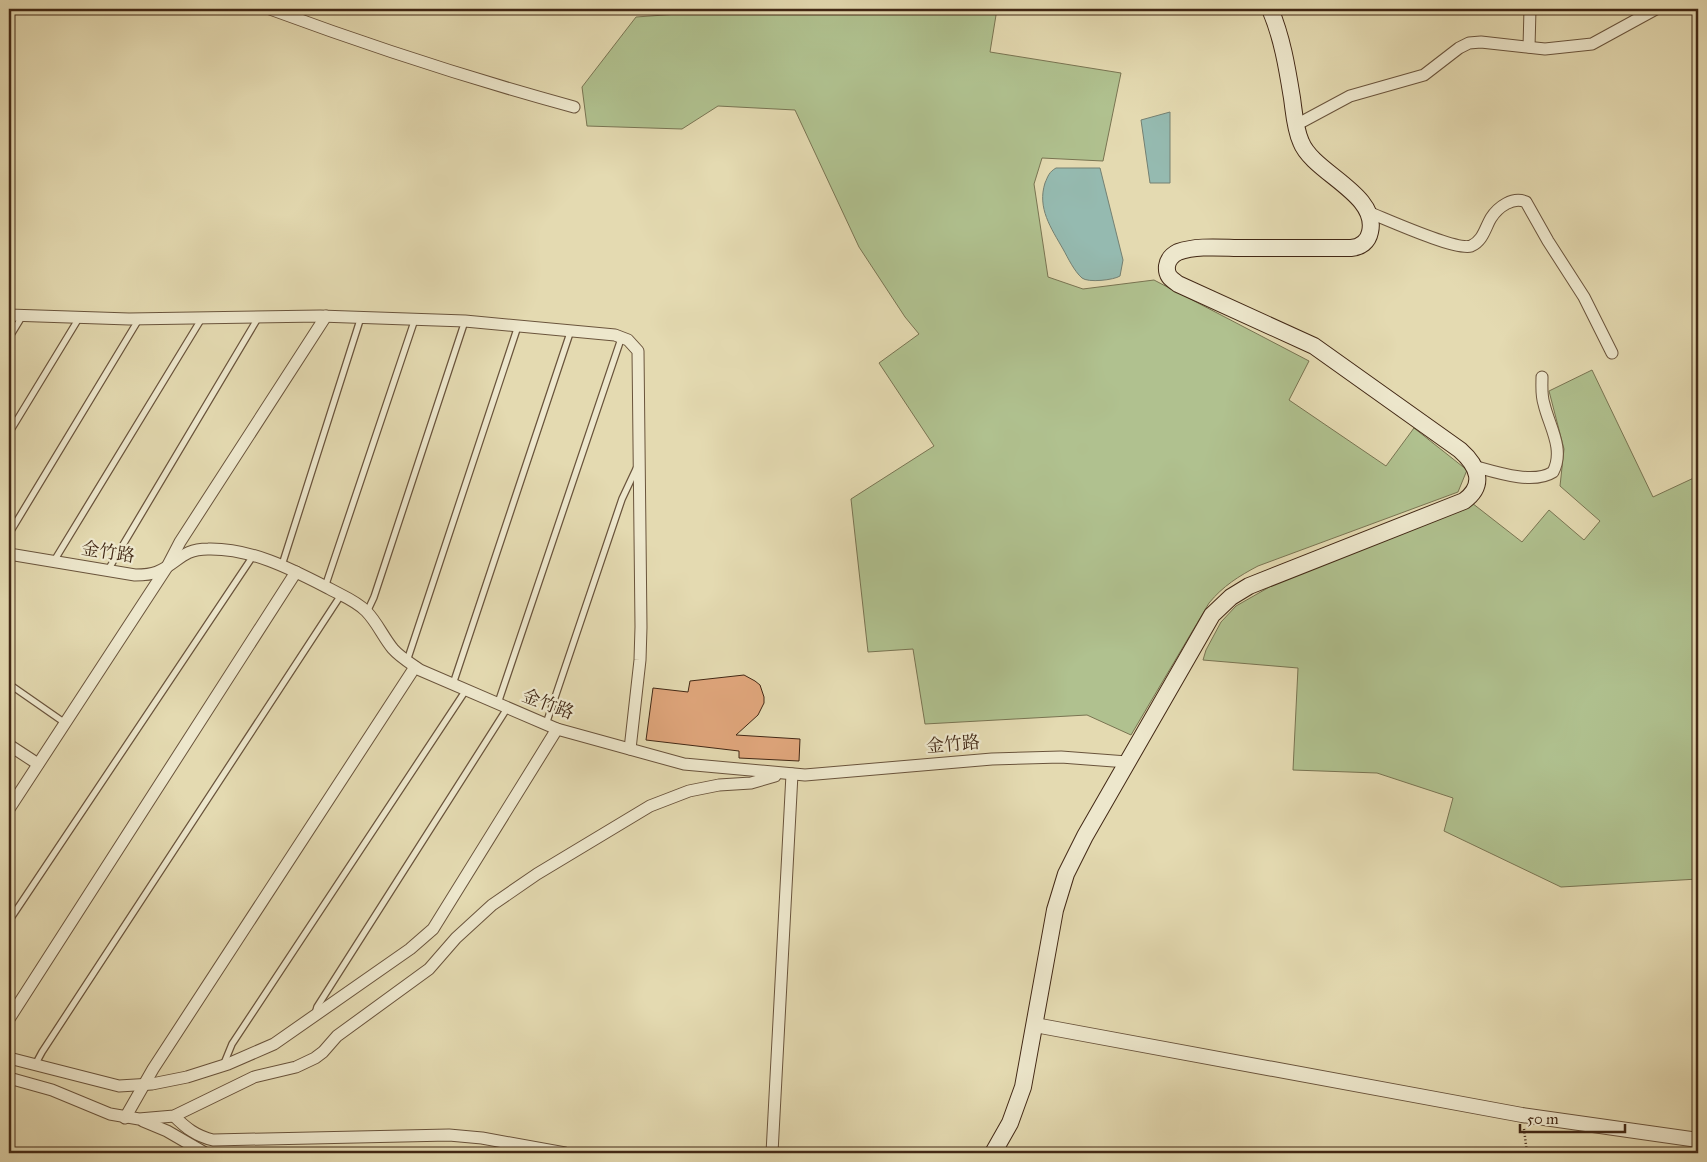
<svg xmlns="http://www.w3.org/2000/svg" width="1707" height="1162" font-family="'IM FELL Great Primer','Noto Serif SC',serif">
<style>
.green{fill:#b0c18f;stroke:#797452}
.water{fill:#95bab0;stroke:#748072}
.building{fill:#e0a67c;stroke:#422815}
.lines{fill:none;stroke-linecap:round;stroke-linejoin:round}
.service-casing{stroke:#6a543c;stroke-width:8}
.minor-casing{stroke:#6a543c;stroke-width:13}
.tertiary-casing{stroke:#6a543c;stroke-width:16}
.secondary-casing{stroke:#422815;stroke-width:18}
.path{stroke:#422815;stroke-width:2.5;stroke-dasharray:1 2.5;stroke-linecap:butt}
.service{stroke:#ede7cc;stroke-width:5.5}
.minor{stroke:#ede7cc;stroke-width:11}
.tertiary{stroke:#ede7cc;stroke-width:14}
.secondary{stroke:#ede7cc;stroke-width:16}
.labels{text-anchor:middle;stroke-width:4.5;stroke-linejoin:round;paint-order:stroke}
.street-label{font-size:18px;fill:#422815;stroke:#ede7cc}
</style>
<rect width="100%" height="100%" fill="#e4dab1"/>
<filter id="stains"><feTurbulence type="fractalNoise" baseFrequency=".004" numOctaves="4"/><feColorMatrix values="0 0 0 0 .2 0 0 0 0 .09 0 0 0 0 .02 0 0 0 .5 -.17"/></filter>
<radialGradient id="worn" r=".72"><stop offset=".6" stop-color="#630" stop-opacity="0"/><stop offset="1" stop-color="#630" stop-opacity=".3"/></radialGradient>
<g class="green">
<path d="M722,9H997L990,52L1121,73L1103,161L1042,158L1034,184L1048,277L1083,289L1154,280L1309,361L1289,400L1386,466L1414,428L1467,470L1458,492L1258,566C1239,576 1223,586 1209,603L1131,735L1087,715L925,724L913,649L868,652L851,499L934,446L879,363L919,334L905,317L859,247L795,110L718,106L682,129L587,126L582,87L636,17L721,11Z"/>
<polygon points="1592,370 1653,497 1698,476 1698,879 1561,887 1444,831 1453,798 1377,773 1293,770 1298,668 1203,660 1206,650 1221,622 1236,606 1287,577 1472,503 1522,542 1549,510 1584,540 1600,521 1560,486 1564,449 1549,391"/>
</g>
<g class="water">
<polygon points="1170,112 1170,183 1150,183 1141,120"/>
<path d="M1056,168H1100L1123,260L1120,276C1114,280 1088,283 1082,278C1074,271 1068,258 1063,249C1051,228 1037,208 1045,183C1048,176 1049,172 1056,168Z"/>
</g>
<polygon class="building" points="744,675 755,681 760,685 764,697 764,703 758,715 736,735 800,739 799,761 739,758 739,751 646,740 653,688 688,692 690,681"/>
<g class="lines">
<defs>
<g id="service">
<polyline points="9,338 23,315"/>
<polyline points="9,433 79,318"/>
<polyline points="9,534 139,319"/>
<polyline points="54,561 202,318"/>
<polyline points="282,565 361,317"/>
<polyline points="108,570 258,318"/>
<polyline points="325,587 415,319"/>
<polyline points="367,612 374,597 465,321"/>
<polyline points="407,661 518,326"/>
<polyline points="9,684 65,723"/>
<polyline points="453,684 571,330"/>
<polyline points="498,703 622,336"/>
<polyline points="546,724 622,499 637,467"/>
<polyline points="9,921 253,556"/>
<polyline points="315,1014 317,1007 508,707"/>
<polyline points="35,1065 42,1052 341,595"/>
<polyline points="223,1066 232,1044 466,690"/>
</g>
<g id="minor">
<path d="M270,9C370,46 471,79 574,107"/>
<polyline points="1529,47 1530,9"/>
<polyline points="1296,125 1350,96 1424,75 1459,48 1469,43 1481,42 1545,49 1592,44 1656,9"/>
<path d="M1368,212C1386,219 1456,251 1471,246C1483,241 1485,228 1491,218C1498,207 1513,196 1526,202L1548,241L1584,297L1612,353"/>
<polyline points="9,315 129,319 320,316 465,321 615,335 628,340 638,351 641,627 640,660 630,749"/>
<path d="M1473,466C1495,472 1533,485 1553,472C1565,449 1549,426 1544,404C1541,395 1542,386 1542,377"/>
<path d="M9,554L135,575C142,575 150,575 157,572C179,563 181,549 208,549C252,548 293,570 330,589C343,596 356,601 366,611C377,622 383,637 393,649C400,657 410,663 420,670L557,729L684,764L805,775L992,759L1061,757L1127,762"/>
<polyline points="9,745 38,764"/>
<polyline points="9,809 167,567 180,542 326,316"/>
<polyline points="9,1019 296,572"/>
<polyline points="9,1058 119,1086 152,1084 187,1077 228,1064 274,1044 410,949 433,929 557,729"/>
<polyline points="9,1078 52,1090 110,1114 139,1119 174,1116 254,1077 296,1067 315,1058 323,1052 337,1036 429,969 456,938 492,905 537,874 650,806 689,791 719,785 751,783 775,776"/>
<path d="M174,1116C186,1128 196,1136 213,1140L449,1135L482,1138L565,1153"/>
<polyline points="125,1118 153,1069 415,667"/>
<polyline points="143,1121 167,1131 205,1153"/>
<polyline points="772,1153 792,774"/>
</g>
<polyline id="tertiary" points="1035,1025 1522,1115 1698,1140"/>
<path id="secondary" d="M993,1153L1010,1123L1023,1087L1055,910L1066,874L1085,836L1212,615L1231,597L1249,586L1464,501C1486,485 1478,466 1460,450L1314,346L1178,284C1171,279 1166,276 1167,266C1168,259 1172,255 1178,252C1198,245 1223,248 1244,248C1279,248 1315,248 1351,248C1361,247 1368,242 1370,232C1379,194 1313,173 1301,142C1295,129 1294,112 1292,98C1287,67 1282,37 1270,9"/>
</defs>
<use href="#service" class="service-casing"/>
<use href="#minor" class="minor-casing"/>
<use href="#tertiary" class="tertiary-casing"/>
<use href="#secondary" class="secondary-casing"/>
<polyline class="path" points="1524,1129 1527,1153"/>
<use href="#service" class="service"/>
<use href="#minor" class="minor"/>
<use href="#tertiary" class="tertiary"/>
<use href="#secondary" class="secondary"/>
</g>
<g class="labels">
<g class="street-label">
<text transform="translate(108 552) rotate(9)" y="6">金竹路</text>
<text transform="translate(548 704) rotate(21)" y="6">金竹路</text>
<text transform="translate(953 744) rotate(-5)" y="6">金竹路</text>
</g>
</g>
<rect width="1707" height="1162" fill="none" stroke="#e4dab1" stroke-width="30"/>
<rect x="10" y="10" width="1687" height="1142" fill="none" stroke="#422815" stroke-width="2.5"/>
<rect x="15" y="15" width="1677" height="1132" fill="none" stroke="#422815"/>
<path d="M1520 1124v8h105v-8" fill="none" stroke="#422815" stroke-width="2.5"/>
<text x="1527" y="1124" font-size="15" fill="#422815" stroke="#ede7cc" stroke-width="4" paint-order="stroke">50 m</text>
<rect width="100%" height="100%" filter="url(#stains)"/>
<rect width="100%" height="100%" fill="url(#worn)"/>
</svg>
